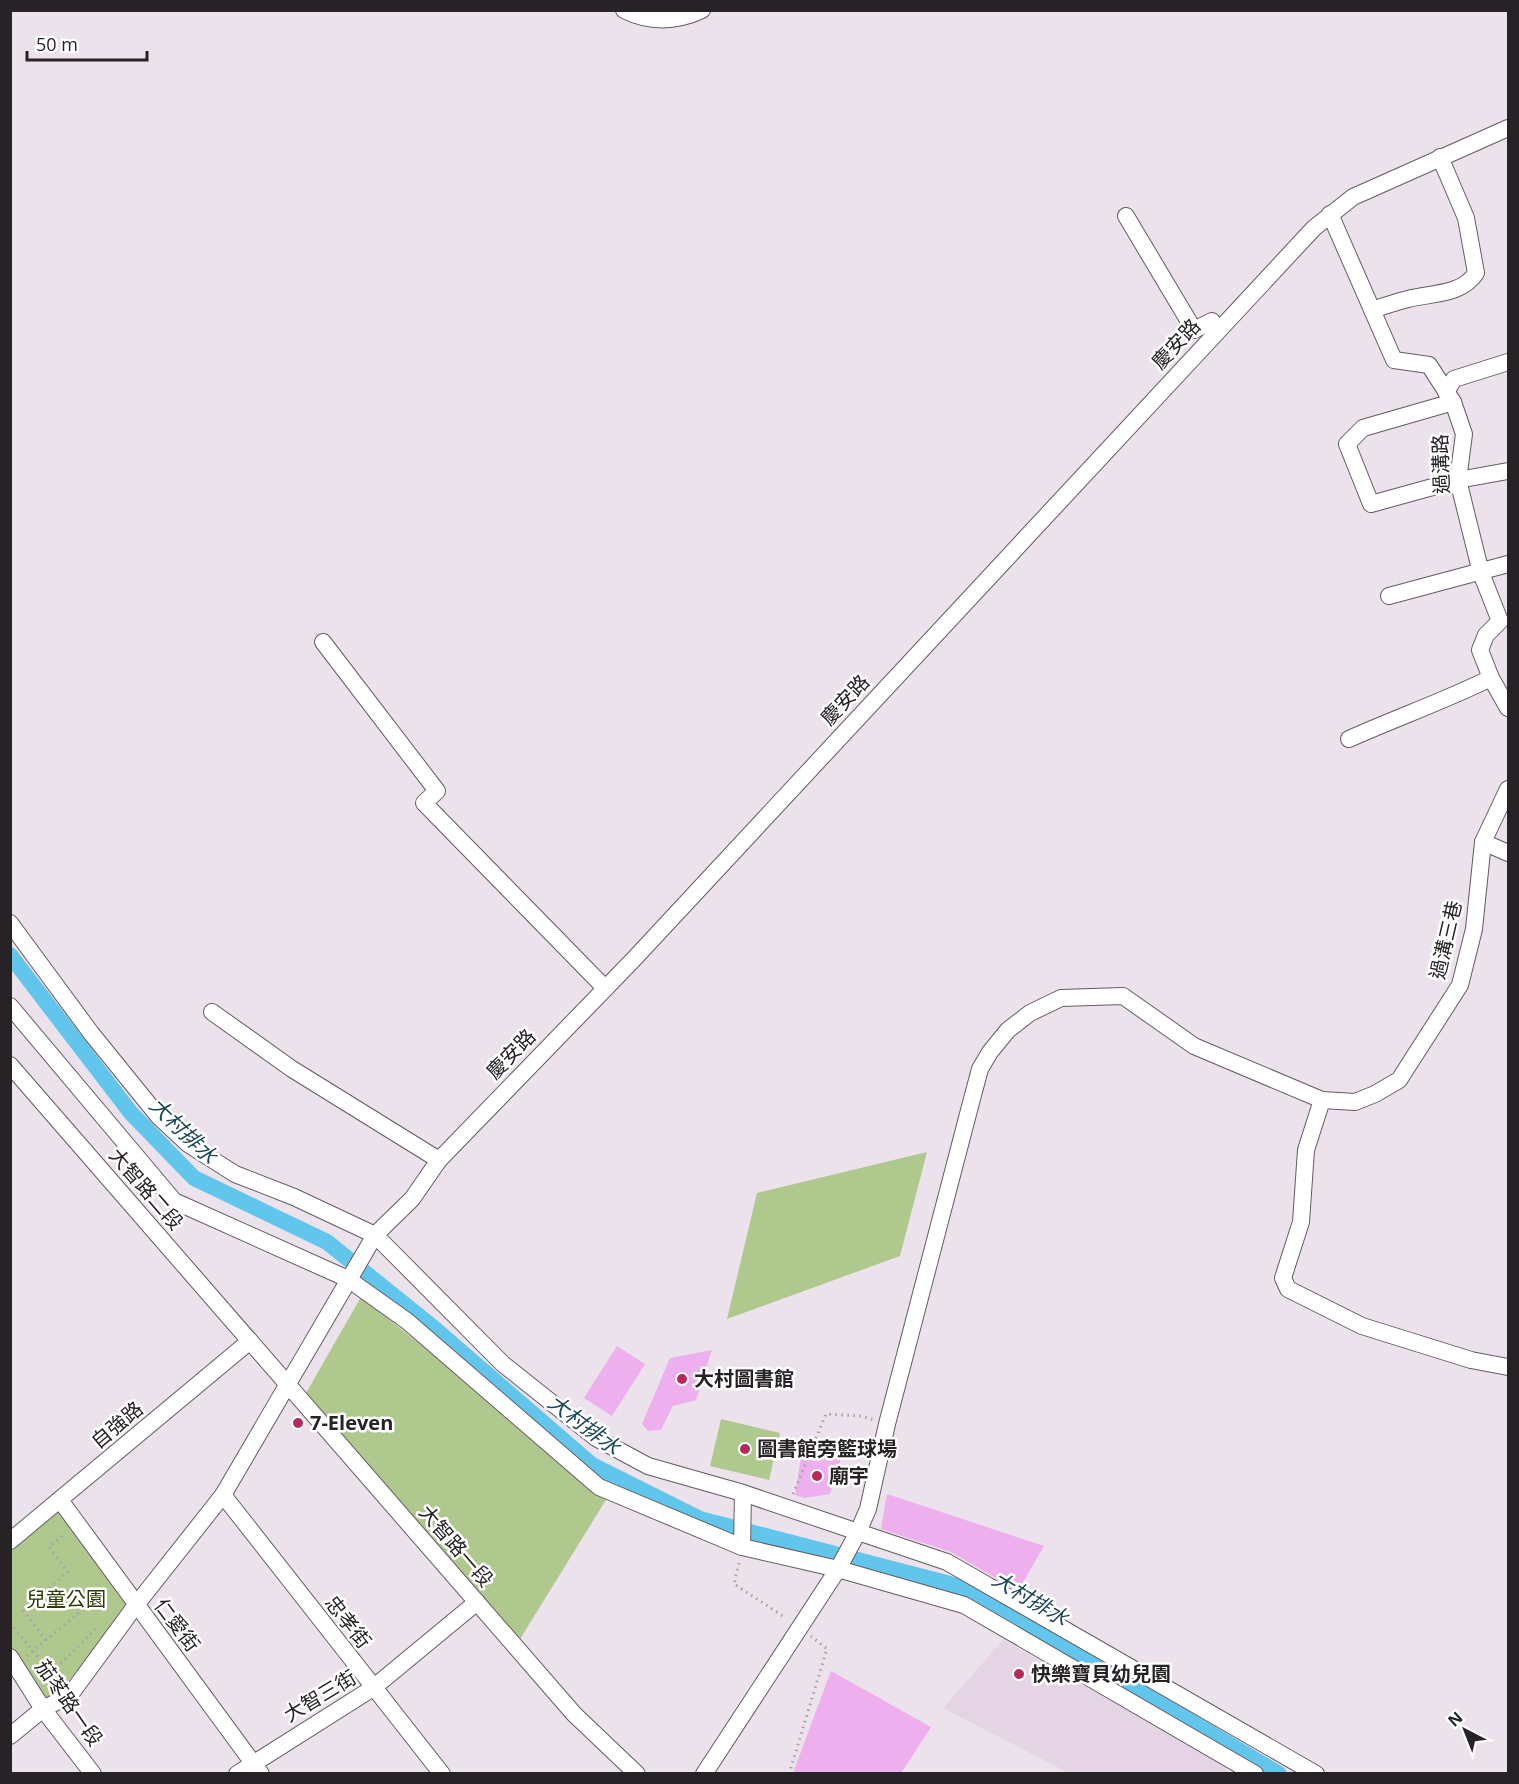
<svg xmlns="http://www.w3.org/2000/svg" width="1519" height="1784" font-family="'Open Sans','Noto Sans TC',sans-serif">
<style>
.built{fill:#e5d5e4}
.green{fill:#aec88e}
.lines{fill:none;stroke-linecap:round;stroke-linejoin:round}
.canal{stroke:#62c6ec;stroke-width:16}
.building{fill:#edafed}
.minor-casing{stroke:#635b63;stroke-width:18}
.path{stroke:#a8a0a8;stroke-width:3;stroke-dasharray:1.5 4.5;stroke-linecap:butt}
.minor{stroke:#fff;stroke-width:16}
.poi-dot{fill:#b8295b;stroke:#fff;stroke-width:2}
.labels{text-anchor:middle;stroke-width:5;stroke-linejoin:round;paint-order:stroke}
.street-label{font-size:20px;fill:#262226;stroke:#fff}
.poi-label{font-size:20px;font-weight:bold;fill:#262226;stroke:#fff;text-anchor:start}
.park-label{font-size:20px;fill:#2a3d04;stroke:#fff}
.water-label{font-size:21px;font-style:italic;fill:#1b4757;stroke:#fff}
</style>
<rect width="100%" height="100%" fill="#ece2eb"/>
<polygon class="built" points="1003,1640 1226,1766 1227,1773 1069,1773 943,1708"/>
<g class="green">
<polygon points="927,1152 900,1256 727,1319 757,1193"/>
<polygon points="361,1297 609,1495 520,1639 306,1393"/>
<polygon points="721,1419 780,1433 769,1480 710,1466"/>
<polygon points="60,1500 136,1605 43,1709 11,1657 10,1541"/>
</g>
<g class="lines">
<polyline class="canal" points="10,955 131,1113 194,1178 327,1242 435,1329 592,1465 700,1519 969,1589 1279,1774"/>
</g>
<g class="building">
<polygon points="617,1346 645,1364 612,1416 584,1398"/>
<polygon points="712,1350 696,1400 673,1406 661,1430 648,1431 642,1424 670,1358"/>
<polygon points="802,1451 841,1458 830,1494 805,1498 795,1495"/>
<polygon points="887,1494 1044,1546 1018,1591 951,1552 881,1529"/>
<polygon points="831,1671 931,1727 901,1773 793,1773"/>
</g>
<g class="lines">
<defs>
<g id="minor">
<path d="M624,10C650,23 676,22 702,10"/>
<polyline points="1330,214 1394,360 1429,365 1453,402 1464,434 1458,480 1481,573 1500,621 1486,635 1480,650 1491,678 1508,708"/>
<polyline points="1126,216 1194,330 1212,321 1216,333"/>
<path d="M1372,310C1384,306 1396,302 1408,299C1432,293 1462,295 1476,273L1466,218L1440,157"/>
<polyline points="1446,392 1454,379 1508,362"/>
<polyline points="1453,402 1363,428 1347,444 1371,504 1458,480 1508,471"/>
<polyline points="1389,596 1508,564"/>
<polyline points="323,642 437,791 424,803 604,987"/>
<path d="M1349,739C1396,718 1444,701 1491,678"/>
<polyline points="1483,842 1508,853"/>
<polyline points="10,923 91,1033 159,1117 188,1144 235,1174 294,1197 375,1235 503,1364 596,1438 648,1466 743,1493 858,1532 868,1509 887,1424 973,1095 980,1069 990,1052 1008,1030 1030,1013 1061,998 1123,996 1194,1046 1322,1100 1355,1102 1375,1094 1399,1080 1460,985 1474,929 1483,842 1508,789"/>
<polyline points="10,1006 174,1201 348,1279 407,1321 599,1487 742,1547 838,1569 964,1605 1255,1774"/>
<polyline points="212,1012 292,1069 439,1160"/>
<polyline points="10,1065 574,1714 637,1774"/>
<polyline points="1322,1100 1306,1150 1301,1222 1283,1278 1288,1289 1362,1326 1471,1360 1508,1367"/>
<polyline points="223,1495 442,1774"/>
<polyline points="60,1500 261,1774"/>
<polyline points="10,1541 250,1341"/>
<polyline points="742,1547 743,1493"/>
<polyline points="10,1657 43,1709 93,1774"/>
<polyline points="10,1736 43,1709 70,1695 136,1605 223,1495 375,1235 412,1199 439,1160 633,960 1314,228 1353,197 1508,128"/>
<polyline points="237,1774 373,1688 477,1602"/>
<polyline points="704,1774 838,1569 858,1532 947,1562 1316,1774"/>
</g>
</defs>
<use href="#minor" class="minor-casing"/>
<g class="path">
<polyline points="793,1494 826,1414 861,1416 874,1420"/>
<polyline points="739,1563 734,1584 786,1618"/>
<polyline points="10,1623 51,1673 99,1626"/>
<polyline points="46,1640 23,1610 68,1572 49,1547 66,1533"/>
<polyline points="27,1656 107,1589"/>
<polyline points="789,1774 827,1649 811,1636"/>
</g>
<use href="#minor" class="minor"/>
</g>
<g class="poi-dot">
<circle cx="682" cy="1379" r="6"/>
<circle cx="298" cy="1423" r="6"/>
<circle cx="745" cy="1449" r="6"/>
<circle cx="817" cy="1476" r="6"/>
<circle cx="1019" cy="1674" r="6"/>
</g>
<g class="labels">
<g class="street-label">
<text transform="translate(1176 344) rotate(-47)" y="7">慶安路</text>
<text transform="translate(1441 464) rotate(-92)" y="7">過溝路</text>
<text transform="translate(845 700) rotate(-47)" y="7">慶安路</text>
<text transform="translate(1446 940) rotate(-77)" y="7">過溝三巷</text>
<text transform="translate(511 1054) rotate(-46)" y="7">慶安路</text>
<text transform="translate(146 1189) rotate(49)" y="7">大智路二段</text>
<text transform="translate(117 1425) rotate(-40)" y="7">自強路</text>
<text transform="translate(456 1546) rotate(49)" y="7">大智路一段</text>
<text transform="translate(348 1622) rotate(52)" y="7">忠孝街</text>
<text transform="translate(177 1625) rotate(53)" y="7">仁愛街</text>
<text transform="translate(320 1696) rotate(-31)" y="7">大智三街</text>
<text transform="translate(69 1703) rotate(55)" y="7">茄苳路一段</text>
</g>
<g class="poi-label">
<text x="694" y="1386">大村圖書館</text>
<text x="310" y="1430">7-Eleven</text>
<text x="757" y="1456">圖書館旁籃球場</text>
<text x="829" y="1483">廟宇</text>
<text x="1031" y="1681">快樂寶貝幼兒園</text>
</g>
<g class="park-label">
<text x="66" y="1606">兒童公園</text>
</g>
<g class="water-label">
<text transform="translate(183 1131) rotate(44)" y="7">大村排水</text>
<text transform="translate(584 1425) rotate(37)" y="7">大村排水</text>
<text transform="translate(1030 1599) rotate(31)" y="7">大村排水</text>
</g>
</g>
<rect width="1519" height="1784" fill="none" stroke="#262226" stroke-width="24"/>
<g transform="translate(1465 1730) rotate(318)" stroke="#ffffff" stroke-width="4.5" paint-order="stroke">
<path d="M0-4.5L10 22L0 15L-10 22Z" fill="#262226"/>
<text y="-9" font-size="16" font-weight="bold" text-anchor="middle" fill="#262226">N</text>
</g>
<path d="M27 51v9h120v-9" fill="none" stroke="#262226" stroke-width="3"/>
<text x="36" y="51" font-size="18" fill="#262226" stroke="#ffffff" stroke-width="4.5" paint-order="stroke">50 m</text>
</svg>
